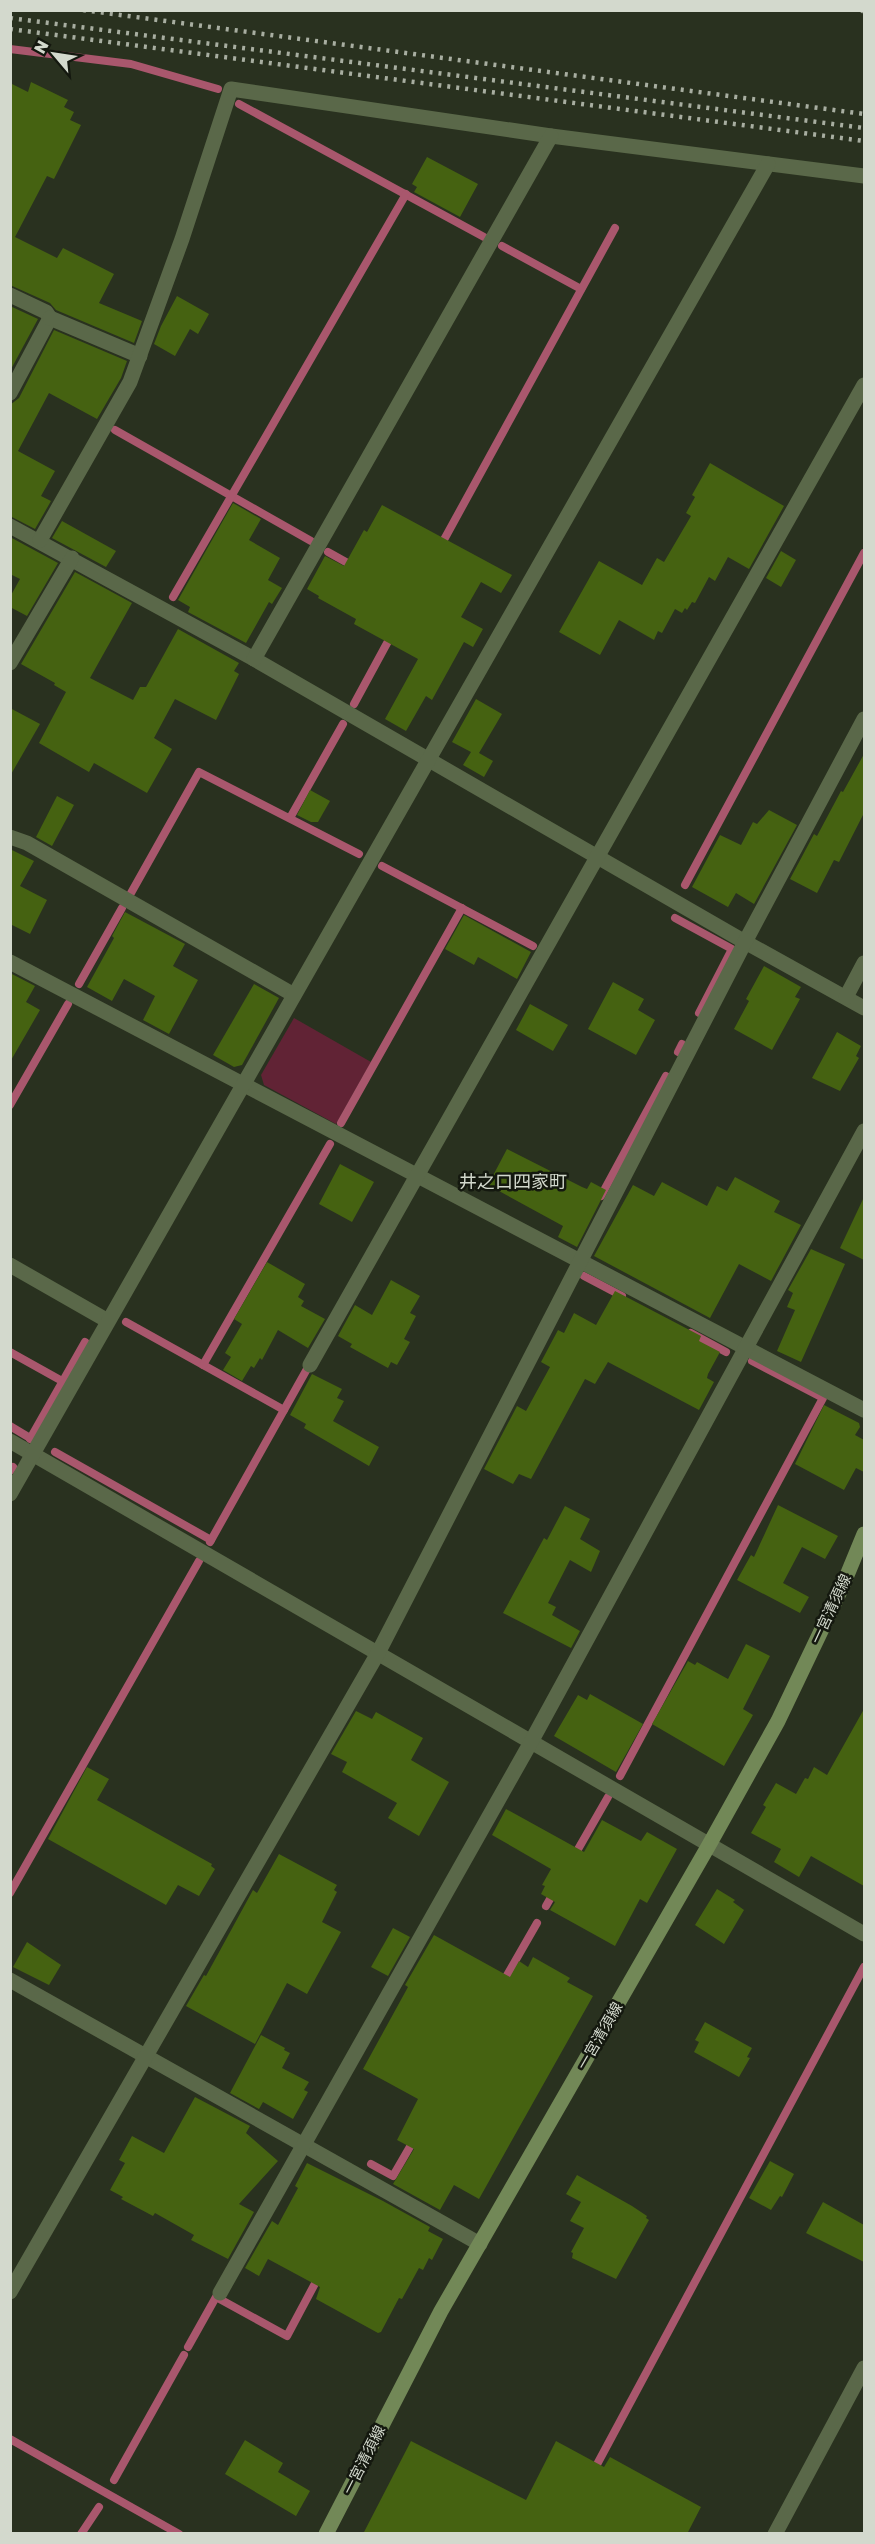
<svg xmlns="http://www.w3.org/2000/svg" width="875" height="2544" font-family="'Golos Text','Noto Sans JP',sans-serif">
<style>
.green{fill:#612335}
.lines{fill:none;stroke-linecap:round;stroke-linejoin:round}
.stream{stroke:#a9576d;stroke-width:8}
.building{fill:#456211}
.minor{stroke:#5a6849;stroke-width:15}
.secondary{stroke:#728857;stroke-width:15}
.rail{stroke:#a8aea1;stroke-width:4.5;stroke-dasharray:3 6;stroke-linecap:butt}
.labels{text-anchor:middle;stroke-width:5;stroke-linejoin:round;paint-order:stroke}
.street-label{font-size:15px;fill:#d3d9cd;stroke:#14180f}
.quarter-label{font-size:18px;fill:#d3d9cd;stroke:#14180f}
</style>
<rect width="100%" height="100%" fill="#29311f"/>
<polygon class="green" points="294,1018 371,1062 336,1124 264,1085 261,1075"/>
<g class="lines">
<g class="stream">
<polyline points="10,49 131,64 218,89"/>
<polyline points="239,104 484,237"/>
<polyline points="502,246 581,289"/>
<polyline points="115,430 311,541"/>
<polyline points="440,547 615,228"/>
<polyline points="328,552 353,566"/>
<polyline points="173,597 406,194"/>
<polyline points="354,704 392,634"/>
<polyline points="290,818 343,724"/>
<polyline points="382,866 533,946"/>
<polyline points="685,885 864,553"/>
<polyline points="131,893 199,772 359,854"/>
<polyline points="675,918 732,949 699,1013"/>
<polyline points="79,984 122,908"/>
<polyline points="678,1052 682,1044"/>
<polyline points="10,1105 68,1004"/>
<polyline points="341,1123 462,908"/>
<polyline points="601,1196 666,1076"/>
<polyline points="584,1276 622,1296"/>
<polyline points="126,1322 284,1410"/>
<polyline points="691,1333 726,1352"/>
<polyline points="10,1352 62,1381"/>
<polyline points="203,1365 330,1144"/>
<polyline points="10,1426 30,1438"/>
<polyline points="30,1439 85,1342"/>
<polyline points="55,1452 211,1540"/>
<polyline points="10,1471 13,1467"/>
<polyline points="210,1542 307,1369"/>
<polyline points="620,1776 823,1398 752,1361"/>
<polyline points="573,1858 608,1797"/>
<polyline points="10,1893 199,1561"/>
<polyline points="546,1906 554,1892"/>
<polyline points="502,1984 537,1923"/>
<polyline points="371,2164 393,2176 415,2138"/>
<polyline points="188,2347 216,2297 287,2336 319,2276"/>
<polyline points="10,2439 179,2534"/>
<polyline points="594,2470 864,1967"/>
<polyline points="114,2480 184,2355"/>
<polyline points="81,2534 99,2507"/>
</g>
</g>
<g class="building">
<polygon points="31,82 68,100 64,107 74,112 70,120 81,125 54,179 47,176 15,237 57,258 63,248 114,274 99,303 142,321 134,343 56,310 50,303 10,285 10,83 28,92"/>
<polygon points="427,157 478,184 460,217 414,192 417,187 412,184"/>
<polygon points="177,296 209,314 198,334 190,329 175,356 154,344 161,326"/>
<polygon points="10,306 38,319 10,371"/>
<polygon points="54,330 127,361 121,378 97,419 49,393 18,451 55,471 41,496 51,501 35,529 10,516 10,405 19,398"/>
<polygon points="710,463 784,506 749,569 728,557 715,581 709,577 695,603 692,602 687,610 685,608 682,613 675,609 662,633 658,631 654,640 619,620 600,655 559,632 599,561 642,585 657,558 664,562 691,516 686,513 695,497 692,495"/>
<polygon points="233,503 261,519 249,540 280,558 268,580 282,588 272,604 269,602 246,643 188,612 190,607 178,600"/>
<polygon points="382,505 512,575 501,593 481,582 461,617 483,629 473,647 464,642 432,700 426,696 406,731 385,719 418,659 354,624 356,619 318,598 319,596 307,589 325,556 344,566 364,530 367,532"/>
<polygon points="62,521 116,551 106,567 52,538"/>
<polygon points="10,537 58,563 27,616 10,607 10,597 20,579 10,574"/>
<polygon points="781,551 796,560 781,587 766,578"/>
<polygon points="75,572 132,603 90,678 133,700 140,687 146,687 178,629 239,663 234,671 239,674 216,720 175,699 154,738 172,749 147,793 94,763 89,772 39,743 66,692 54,685 55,683 21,664"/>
<polygon points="476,699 502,714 479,753 493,761 484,777 463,765 471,752 452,742"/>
<polygon points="10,708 40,724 10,776"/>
<polygon points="864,754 864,813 839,862 834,860 817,893 790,879 814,834 817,836 841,791 843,792"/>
<polygon points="310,790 330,801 318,822 311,822 297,815"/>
<polygon points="57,796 74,805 52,846 36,837"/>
<polygon points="769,810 797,825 754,904 736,893 728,907 692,887 720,835 741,845 753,822 757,824"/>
<polygon points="10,849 34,861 20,886 47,900 30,934 10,924"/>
<polygon points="125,912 185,944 173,966 198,980 169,1034 143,1020 155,996 124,979 112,1001 87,987 114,938 112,936"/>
<polygon points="464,915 531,952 517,979 478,957 474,965 445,949"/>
<polygon points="764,966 801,987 795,997 800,999 772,1050 734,1029 749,1001 746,999"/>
<polygon points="10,973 35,986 26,1002 40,1010 10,1062"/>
<polygon points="613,982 644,999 638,1010 655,1020 636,1055 588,1029"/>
<polygon points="254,984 279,998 242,1065 234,1067 213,1055"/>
<polygon points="530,1004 568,1025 553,1051 516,1030"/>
<polygon points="837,1032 861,1046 856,1056 859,1058 840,1091 812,1078"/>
<polygon points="507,1149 582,1187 587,1189 591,1182 606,1190 577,1247 558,1237 563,1226 488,1185"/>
<polygon points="340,1164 374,1182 352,1222 319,1204"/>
<polygon points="735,1177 780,1201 774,1212 801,1225 771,1281 739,1264 710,1318 594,1256 633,1185 654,1196 662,1182 707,1206 717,1186 727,1191"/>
<polygon points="864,1197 864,1260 840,1248"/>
<polygon points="811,1249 845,1264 801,1362 777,1351 795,1310 787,1307 793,1293 788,1290"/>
<polygon points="267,1262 305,1284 298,1297 304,1301 301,1306 325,1319 308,1348 278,1330 262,1360 260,1358 254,1368 251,1366 242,1381 223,1370 231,1357 225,1353 242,1324 234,1319"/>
<polygon points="391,1280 420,1296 410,1313 416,1316 404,1339 410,1342 397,1365 391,1362 388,1368 350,1347 352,1344 338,1336 355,1305 372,1315"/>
<polygon points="615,1291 701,1336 699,1341 720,1352 708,1374 707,1378 714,1382 699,1410 608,1362 595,1384 585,1379 531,1479 519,1474 513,1484 484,1469 517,1406 526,1411 550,1367 541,1362 558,1330 564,1333 574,1313 596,1325"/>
<polygon points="312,1374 342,1389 337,1398 344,1401 333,1421 379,1447 369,1466 304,1428 306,1424 290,1415"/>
<polygon points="824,1405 859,1423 860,1427 855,1435 864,1440 864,1472 856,1468 844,1490 795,1464"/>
<polygon points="778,1505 838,1536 825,1559 802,1547 783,1583 809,1597 800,1613 737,1580 751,1555 754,1557"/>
<polygon points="565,1506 590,1519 580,1539 600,1551 591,1572 570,1560 548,1603 556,1607 552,1615 580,1631 571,1648 503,1613 544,1538 547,1540"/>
<polygon points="746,1644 770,1656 743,1709 753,1715 724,1766 652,1724 688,1661 695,1665 697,1662 728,1679"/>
<polygon points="590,1694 643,1724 616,1772 554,1736 578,1695 587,1700"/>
<polygon points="864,1709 864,1886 811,1856 799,1877 774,1862 781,1849 751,1833 766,1807 763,1805 776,1783 796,1794 805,1778 808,1779 814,1767 827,1775"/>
<polygon points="356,1711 372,1719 376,1712 423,1738 411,1760 449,1782 419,1836 388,1818 397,1803 342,1772 347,1762 331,1754"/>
<polygon points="87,1767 109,1779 97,1800 212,1864 211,1866 215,1869 199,1896 178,1885 166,1905 48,1839"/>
<polygon points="506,1809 584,1852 602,1820 641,1841 647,1832 677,1849 647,1903 640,1899 615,1946 550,1910 555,1902 541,1894 545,1886 542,1885 551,1869 492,1835"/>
<polygon points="279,1854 337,1885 334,1890 337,1892 322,1922 341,1932 307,1994 287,1983 255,2044 186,2006 204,1975 206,1976 253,1890 257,1893"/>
<polygon points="717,1889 735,1900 733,1902 744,1910 724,1944 695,1925"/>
<polygon points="393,1928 410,1937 388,1976 371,1967"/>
<polygon points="434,1935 510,1977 519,1961 528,1967 533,1957 570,1978 567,1982 593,1996 479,2199 454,2185 440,2210 393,2184 414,2149 397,2140 418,2099 363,2069 408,1987 405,1985"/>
<polygon points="27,1942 61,1965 49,1985 13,1967"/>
<polygon points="705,2022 752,2048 747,2057 750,2058 739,2077 694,2052 699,2042 695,2040"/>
<polygon points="261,2035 285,2048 284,2050 290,2053 282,2068 309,2082 304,2090 308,2092 293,2119 263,2102 259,2109 230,2093"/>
<polygon points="195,2097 250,2126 246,2133 278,2161 239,2204 254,2212 228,2259 191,2240 194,2235 155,2213 153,2216 121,2199 123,2197 110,2190 125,2163 119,2160 132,2136 164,2153"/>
<polygon points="770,2161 794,2174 782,2197 780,2196 771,2210 749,2198"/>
<polygon points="307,2163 383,2201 430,2227 428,2231 443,2239 432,2260 429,2258 423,2270 419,2268 402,2299 399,2298 381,2332 378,2333 316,2299 320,2287 268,2259 259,2276 245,2268 272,2221 278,2225 298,2188 295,2186"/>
<polygon points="577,2175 632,2206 647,2216 646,2218 649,2220 616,2279 572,2258 573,2253 571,2252 584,2228 570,2221 581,2202 566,2194"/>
<polygon points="823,2202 864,2225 864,2262 806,2233"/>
<polygon points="245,2440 283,2463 278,2472 310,2491 296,2516 225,2474"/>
<polygon points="411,2441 526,2500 556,2441 604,2467 610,2457 701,2507 687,2534 363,2534"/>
</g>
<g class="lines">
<g class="minor">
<polyline points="10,295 46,312 50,318 10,393"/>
<polyline points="50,318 140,356"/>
<polyline points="10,526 254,659 745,942 864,1008"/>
<polyline points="40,540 130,382 182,239 231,89 551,136 864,176"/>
<polyline points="254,659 551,136"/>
<polyline points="10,663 72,558"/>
<polyline points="10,837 27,843 294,995"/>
<polyline points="10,962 864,1410"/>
<polyline points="846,997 864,963"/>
<polyline points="10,1265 108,1321"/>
<polyline points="310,1365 864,385"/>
<polyline points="10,1441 864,1934"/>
<polyline points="10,1494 768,164"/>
<polyline points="10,1980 480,2244"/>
<polyline points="10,2292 378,1653 745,942 864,719"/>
<polyline points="220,2293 531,1742 864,1131"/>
<polyline points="775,2534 864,2368"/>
</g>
<polyline class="secondary" points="326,2534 441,2311 709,1845 778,1721 843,1585 864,1534"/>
<g class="rail">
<polyline points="83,10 864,114"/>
<polyline points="861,10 864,12"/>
<polyline points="10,18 864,128"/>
<polyline points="10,29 864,141"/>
</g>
</g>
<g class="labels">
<g class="street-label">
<text transform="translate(831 1609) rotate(-65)" y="5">一宮清須線</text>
<text transform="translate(600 2036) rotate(-60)" y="5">一宮清須線</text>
<text transform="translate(364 2460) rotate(-63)" y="5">一宮清須線</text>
</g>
<g class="quarter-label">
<text x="513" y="1188">井之口四家町</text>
</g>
</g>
<rect width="875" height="2544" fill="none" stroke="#d3d9cd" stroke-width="24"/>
<g transform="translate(54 54) rotate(299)" stroke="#14180f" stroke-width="4.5" paint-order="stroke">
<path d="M0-4.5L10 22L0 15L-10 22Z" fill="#d3d9cd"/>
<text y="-9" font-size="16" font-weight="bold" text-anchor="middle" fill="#d3d9cd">N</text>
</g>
</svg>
